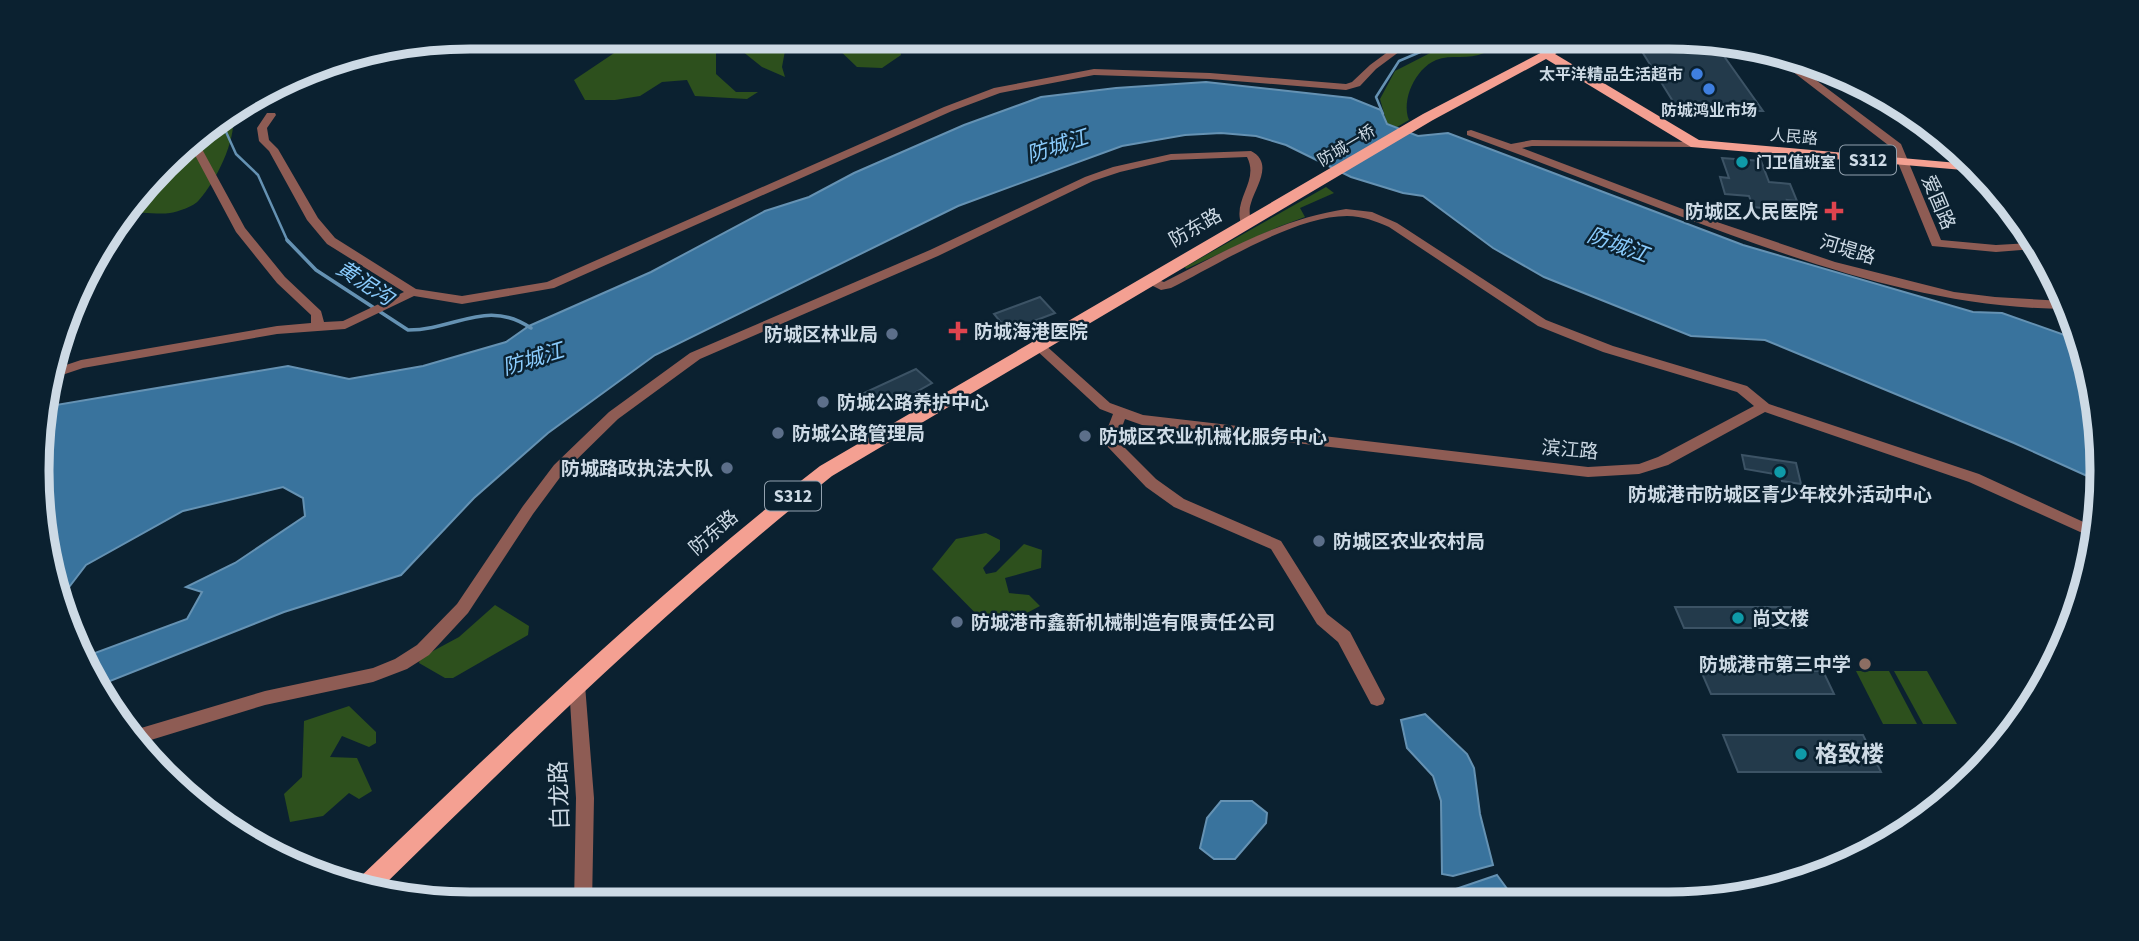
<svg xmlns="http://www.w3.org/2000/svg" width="2139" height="941" font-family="'Source Sans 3','Noto Sans SC',sans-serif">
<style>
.green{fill:#2d501d}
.water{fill:#39739d;stroke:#6592b3;stroke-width:2}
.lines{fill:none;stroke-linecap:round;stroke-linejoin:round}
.stream-far1{stroke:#6592b3;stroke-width:2.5}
.stream{stroke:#6592b3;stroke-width:3.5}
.building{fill:#233a4b;stroke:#3c5365;stroke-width:2}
.minor{fill:#8e5c54;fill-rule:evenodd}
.major{fill:#f4a092;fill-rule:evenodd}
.shop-dot{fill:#3f7fe0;stroke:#0b2130;stroke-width:2.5}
.culture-dot{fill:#0f9aa8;stroke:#0b2130;stroke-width:2.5}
.health-dot{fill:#e0444e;stroke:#0b2130;stroke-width:2.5}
.service-dot{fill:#5c6f8a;stroke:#0b2130;stroke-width:2.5}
.education-dot{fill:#8d6e63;stroke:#0b2130;stroke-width:2.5}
.labels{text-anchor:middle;stroke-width:5;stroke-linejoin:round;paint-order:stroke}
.far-poi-label{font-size:16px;font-weight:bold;fill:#cddae5;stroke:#0b2130;text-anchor:end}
.far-street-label{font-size:16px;fill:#cddae5;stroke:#0b2130}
.shield{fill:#0b2130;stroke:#93a2af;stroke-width:2}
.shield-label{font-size:18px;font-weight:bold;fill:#cddae5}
.street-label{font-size:19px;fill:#cddae5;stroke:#0b2130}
.poi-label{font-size:19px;font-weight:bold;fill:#cddae5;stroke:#0b2130;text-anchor:start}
.water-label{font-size:21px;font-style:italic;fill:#8acbfc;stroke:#0b2130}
.near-poi-label{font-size:23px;font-weight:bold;fill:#cddae5;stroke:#0b2130;text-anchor:start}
.near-street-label{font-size:23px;fill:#cddae5;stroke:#0b2130}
.rim{fill:none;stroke:#cddae5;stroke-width:9}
</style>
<rect width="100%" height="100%" fill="#0b2130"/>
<g class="green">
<polygon points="638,37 799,37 787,40 782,67 785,77 762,67 737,47 716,52 716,74 736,92 758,92 747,99 695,96 687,80 662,82 640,96 615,100 585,100 574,80"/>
<polygon points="819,37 898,37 901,55 882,68 857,67 833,44"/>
<path d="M1452,37H1481L1484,53C1469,60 1451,54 1436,60C1415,69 1401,100 1409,120L1397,127L1387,124L1380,99L1395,71L1438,49Z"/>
<path d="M233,116C236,141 216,181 199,200C195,206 177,212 170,213C154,215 142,210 127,215L185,144Z"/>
<polygon points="1326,187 1334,193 1300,208 1305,217 1278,227 1186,269 1185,267"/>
<polygon points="986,533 1000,540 1000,550 983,568 986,574 996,572 1024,544 1042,550 1041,568 1005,578 1009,593 1029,595 1040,606 993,631 932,569 956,539"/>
<polygon points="495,605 529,626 528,635 453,678 445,678 419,663 420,658 459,637"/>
<polygon points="1856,671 1889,671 1917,724 1883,724"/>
<polygon points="1894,671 1927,671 1957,724 1923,724"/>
<polygon points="349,706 376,732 376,743 369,747 342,736 330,757 357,758 372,791 359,799 349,793 323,816 290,822 284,794 302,777 304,721"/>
</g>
<g class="water">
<polygon points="1206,82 1351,98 1381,110 1387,124 1418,136 1448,133 1743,245 1973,312 2002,313 2073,338 2101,443 2096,480 2014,443 1765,340 1691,336 1544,277 1493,248 1423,196 1403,193 1351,177 1286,145 1256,136 1221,133 1185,135 1122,146 958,206 655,355 548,433 474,498 401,575 284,612 95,687 84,657 187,619 202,592 186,587 235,563 305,516 303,498 283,487 183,511 86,565 63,595 41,528 44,407 288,366 349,379 423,366 506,342 529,326 651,272 765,211 809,197 854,173 964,125 1041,97 1116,88"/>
<polygon points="1425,714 1467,754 1474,768 1480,814 1493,865 1453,876 1442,874 1441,801 1433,776 1407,748 1401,720"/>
<polygon points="1221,801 1252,801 1267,813 1266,823 1235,859 1214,859 1200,848 1207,818"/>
<polygon points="1497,875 1516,901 1454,901 1447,892"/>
</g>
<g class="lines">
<g class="stream-far1">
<polyline points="1383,114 1376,97 1399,61 1432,47 1445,37"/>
<polyline points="222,123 236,154 258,175 288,242"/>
</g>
<path class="stream" d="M287,240L316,270L408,330C456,330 486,298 531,328"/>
</g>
<g class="building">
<polygon points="1633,37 1669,37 1716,45 1763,111 1688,111 1674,103"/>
<polygon points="1722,158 1761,161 1769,182 1790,184 1797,201 1787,200 1792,211 1753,207 1749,196 1725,194 1720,177 1729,178"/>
<polygon points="1040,297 1055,313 1008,331 994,314"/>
<polygon points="916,369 932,383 884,410 864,393"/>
<polygon points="1742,455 1796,463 1801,484 1782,481 1780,475 1745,469"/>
<polygon points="1675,607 1791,607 1802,628 1684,628"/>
<polygon points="1701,671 1823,671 1834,694 1711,694"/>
<polygon points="1723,735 1863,735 1881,772 1738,772"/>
</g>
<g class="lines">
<g class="minor">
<polygon points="1408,37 1419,37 1376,69 1360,86 1346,90 1210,79 1094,75 1000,93 952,111 554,288 462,304 414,296 345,329 277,334 83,368 47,380 51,370 81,360 277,326 311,323 311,315 277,283 236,232 188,142 196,138 245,228 285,277 321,311 324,322 343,321 404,292 327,244 307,220 269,151 259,141 257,128 267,113 275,113 276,115 267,128 269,140 278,149 318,218 335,238 416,289 462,296 547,282 944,107 994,88 1094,69 1210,73 1346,84 1352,82 1370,65"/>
<polygon points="1770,54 1784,56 1901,144 1941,240 1996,245 2030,243 2035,249 1996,252 1932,246 1892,148"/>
<path d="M1471,130L1511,144L1532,140L1700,142L1701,144L1696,147L1532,146L1522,148L1714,221L1835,262L1954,292L1995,297L2064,301L2066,309C1949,308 1839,274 1731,235C1642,203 1555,167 1467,135V131Z"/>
<path d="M1251,151C1274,163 1256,186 1251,203C1248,211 1251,219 1250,226H1242C1231,200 1260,182 1247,157L1171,160L1120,172L1093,181L938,256L700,359L618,419L564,472L533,514L468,613L429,655L407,669L373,682L265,705L141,743L131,731L265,691L373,668L395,659L417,645L457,604L523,506L554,465L609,412L690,353L930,250L1085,177L1113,167L1171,154Z"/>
<path d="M1346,209L1372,212L1397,223L1546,320L1613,346L1747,386L1769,404L1979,474L2090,525L2089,536L1969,482L1765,412L1668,465L1639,474L1588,477L1142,425L1125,419L1119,435L1121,444L1156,479L1184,499L1281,541L1327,614L1350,632L1385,699L1383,704L1377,706L1371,704L1338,642L1317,624L1271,549L1174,507L1146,487L1107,446L1105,435L1113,414L1100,409L1035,349L1033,346L1035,343H1043L1110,403L1143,415L1588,467L1639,464L1658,457L1754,406L1737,392L1603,352L1538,326L1389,227C1375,221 1363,216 1347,216C1294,216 1219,264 1171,288L1161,290L1143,281L1149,277L1164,282C1223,252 1280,219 1346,209Z"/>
<polygon points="577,678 583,680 585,685 594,798 592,904 574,904 576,798 569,685 571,680"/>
</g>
<path class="major" d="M1571,37H1585L1555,54L1699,140L1969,164L1975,171L1691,147L1546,59L1433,120L832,476C672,603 526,746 380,889L355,885L358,879C508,736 656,593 820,466L1423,114Z"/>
</g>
<g class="shop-dot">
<circle cx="1697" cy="74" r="7"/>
<circle cx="1709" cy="89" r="7"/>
</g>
<g class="culture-dot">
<circle cx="1742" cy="162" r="7"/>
<circle cx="1780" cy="472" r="7"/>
<circle cx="1738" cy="618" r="7"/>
<circle cx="1801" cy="754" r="7"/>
</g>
<g class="health-dot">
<path d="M1830.5 200.5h7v7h7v7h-7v7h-7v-7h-7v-7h7z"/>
<path d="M954.5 320.5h7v7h7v7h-7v7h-7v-7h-7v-7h7z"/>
</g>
<g class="service-dot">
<circle cx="892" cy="334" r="7"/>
<circle cx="823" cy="402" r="7"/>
<circle cx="778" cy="433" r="7"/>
<circle cx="1085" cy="436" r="7"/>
<circle cx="727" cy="468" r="7"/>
<circle cx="1319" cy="541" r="7"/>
<circle cx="957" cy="622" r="7"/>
</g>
<circle class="education-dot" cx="1865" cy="664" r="7"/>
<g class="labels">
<g class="far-poi-label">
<text x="1683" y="80">太平洋精品生活超市</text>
<text x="1709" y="116" text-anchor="middle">防城鸿业市场</text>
<text x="1756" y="168" text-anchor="start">门卫值班室</text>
</g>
<g class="far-street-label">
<text transform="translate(1794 136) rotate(5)" y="6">人民路</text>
<text transform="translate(1346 145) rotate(-31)" y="6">防城一桥</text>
</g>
<g class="shield">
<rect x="1840" y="145.5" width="56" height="29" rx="5"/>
<rect x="765" y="481.5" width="56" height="29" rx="5"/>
</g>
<g class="shield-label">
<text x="1868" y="166">S312</text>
<text x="793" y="502">S312</text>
</g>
<g class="street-label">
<text transform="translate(1939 202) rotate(67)" y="7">爱国路</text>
<text transform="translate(1195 227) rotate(-30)" y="7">防东路</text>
<text transform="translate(1848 249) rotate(17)" y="7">河堤路</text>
<text transform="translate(1570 449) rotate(5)" y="7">滨江路</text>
<text transform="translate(713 532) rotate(-41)" y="7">防东路</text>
</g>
<g class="poi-label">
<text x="1818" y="218" text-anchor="end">防城区人民医院</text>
<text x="974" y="338">防城海港医院</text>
<text x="878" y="341" text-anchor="end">防城区林业局</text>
<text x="837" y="409">防城公路养护中心</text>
<text x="792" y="440">防城公路管理局</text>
<text x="1099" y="443">防城区农业机械化服务中心</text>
<text x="713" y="475" text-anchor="end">防城路政执法大队</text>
<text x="1780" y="501" text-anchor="middle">防城港市防城区青少年校外活动中心</text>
<text x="1333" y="548">防城区农业农村局</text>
<text x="1752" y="625">尚文楼</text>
<text x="971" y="629">防城港市鑫新机械制造有限责任公司</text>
<text x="1851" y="671" text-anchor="end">防城港市第三中学</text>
</g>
<g class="water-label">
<text transform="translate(1057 146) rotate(-18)" y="7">防城江</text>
<text transform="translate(1618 245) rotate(20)" y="7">防城江</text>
<text transform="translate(365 283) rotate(33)" y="7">黄泥沟</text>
<text transform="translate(533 359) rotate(-17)" y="7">防城江</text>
</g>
<g class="near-poi-label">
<text x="1815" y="762">格致楼</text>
</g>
<g class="near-street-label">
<text transform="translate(559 795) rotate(-92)" y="8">白龙路</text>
</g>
</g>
<path d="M0 0H2139V941H0ZM470 49H1669A421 421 0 0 1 2090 470V471A421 421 0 0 1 1669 892H470A421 421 0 0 1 49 471V470A421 421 0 0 1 470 49Z" fill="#0b2130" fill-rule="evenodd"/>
<path class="rim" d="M470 49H1669A421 421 0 0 1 2090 470V471A421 421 0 0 1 1669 892H470A421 421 0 0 1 49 471V470A421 421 0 0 1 470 49Z"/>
</svg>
